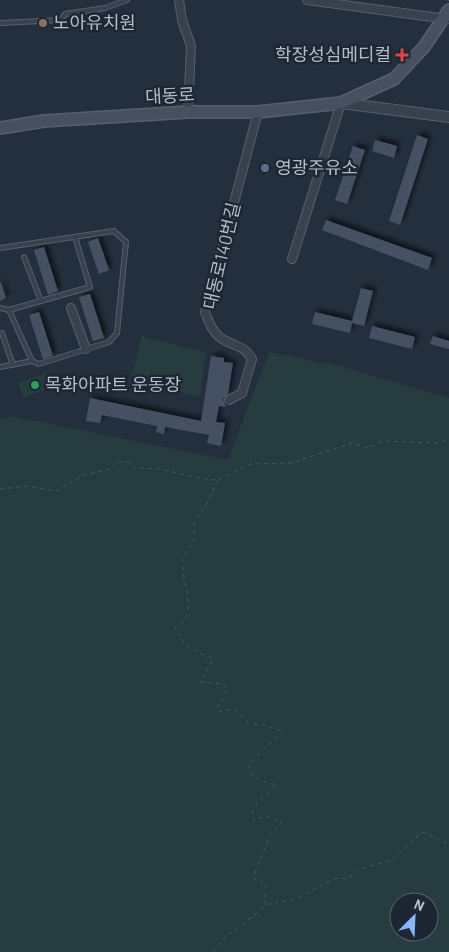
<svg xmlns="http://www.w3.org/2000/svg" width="449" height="952" font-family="Barlow,'Noto Sans KR',sans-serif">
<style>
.green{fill:#263c3f;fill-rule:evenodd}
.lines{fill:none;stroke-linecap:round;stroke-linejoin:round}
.stream{stroke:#394c67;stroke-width:2}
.building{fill:#455162;filter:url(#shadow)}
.service-casing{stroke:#565f6c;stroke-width:6}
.minor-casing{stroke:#565f6c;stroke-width:10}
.tertiary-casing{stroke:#565f6c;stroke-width:12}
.secondary-casing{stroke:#565f6c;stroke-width:14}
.path{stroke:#44595c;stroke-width:1;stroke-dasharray:4 4;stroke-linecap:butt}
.service{stroke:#38414e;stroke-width:4}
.minor{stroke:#38414e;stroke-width:8}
.tertiary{stroke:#38414e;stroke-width:10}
.secondary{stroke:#465061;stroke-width:11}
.education-dot{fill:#8d6e63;stroke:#1d2633;stroke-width:2}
.health-dot{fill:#e0444e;stroke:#1d2633;stroke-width:2}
.service-dot{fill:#5c6f8a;stroke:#1d2633;stroke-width:2}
.leisure-dot{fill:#2e9e5b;stroke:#1d2633;stroke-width:2}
.labels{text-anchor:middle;stroke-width:5;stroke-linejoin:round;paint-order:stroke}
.poi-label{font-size:18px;fill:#b4bcc9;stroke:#1d2633;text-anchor:start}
.street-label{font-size:18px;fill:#b4bcc9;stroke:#1d2633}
</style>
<defs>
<filter id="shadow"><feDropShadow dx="3.5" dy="-3.5" stdDeviation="2.5" flood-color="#0009"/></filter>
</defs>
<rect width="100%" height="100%" fill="#242f3e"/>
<g class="green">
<polygon points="142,336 206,352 200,397 131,378"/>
<path d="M269,352L343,367L449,398V952H0V420L11,416L228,460ZM399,902H429V932H399Z"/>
<polygon points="47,373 52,387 24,397 18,383"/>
</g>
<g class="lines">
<polyline class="stream" points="448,0 449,0"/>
</g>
<g class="building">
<polygon points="417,135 428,139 400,225 389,221"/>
<polygon points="375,140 397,146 394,158 372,151"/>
<polygon points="353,146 365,150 347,204 335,200"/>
<polygon points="326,220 432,258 428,270 322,230"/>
<polygon points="98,238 109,270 99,274 88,242"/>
<polygon points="44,247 58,291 48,295 34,250"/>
<polygon points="1,282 6,298 0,301 0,283"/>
<polygon points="361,288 373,291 364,326 352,323 350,333 312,324 315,312 352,321"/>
<polygon points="90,294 104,338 93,341 79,297"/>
<polygon points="39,312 53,356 43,359 29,315"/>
<polygon points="372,326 415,337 412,349 369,338"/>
<polygon points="433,336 449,341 449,349 430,344"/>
<polygon points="211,356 224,358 224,362 233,363 228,394 223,399 226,407 219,406 216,422 225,423 221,446 207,443 209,435 165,427 164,434 156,432 157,426 102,415 100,423 86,421 90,398 201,421"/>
</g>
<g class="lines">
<defs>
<g id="service">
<polyline points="0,23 61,20 65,14 105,8 127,0"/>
<polyline points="0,248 114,231 126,242 117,333 109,342 39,364 32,361 9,310 0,308"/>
<polyline points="24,257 41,301"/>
<polyline points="9,310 90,287 75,237"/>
<polyline points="2,333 13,365"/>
<polyline points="0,367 32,361"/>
</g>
<g id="minor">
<polyline points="179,0 182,20 191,46 188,112"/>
<polyline points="307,0 447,19"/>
<polyline points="292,259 341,103"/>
<polyline points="71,308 86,349"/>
<path d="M229,400L242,393L252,359C243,345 239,348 226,341C214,336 209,323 205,312L258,112"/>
</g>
<polyline id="tertiary" points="341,103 449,117"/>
<polyline id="secondary" points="0,128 44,121 188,112 258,112 341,103 394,79 424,47 449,10"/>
</defs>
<use href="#service" class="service-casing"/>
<use href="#minor" class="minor-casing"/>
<use href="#tertiary" class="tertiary-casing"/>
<use href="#secondary" class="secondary-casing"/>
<g class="path">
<path d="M218,480C214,489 210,499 205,507C202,512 198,515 195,520C192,527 196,535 193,542C191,549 183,554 183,562C181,587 201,611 175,628L186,646L193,648L197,652L213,659L200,682L224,684L227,691L217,707L219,712C231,706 241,713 248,723L264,725L284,732L259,753L249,765L251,774L262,781L277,785C268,794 247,805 254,820L266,816L282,822L270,835L253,878L266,884L265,907"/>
<polyline points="0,489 27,486 56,491 84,475 110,469 117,461 129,462 136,468 160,469 205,479 218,480 250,464 292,463 352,443 368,448 383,441 438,443 449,438"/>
<path d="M213,952L223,939L269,904L292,900L337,878L347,879L360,869L392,860L422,832C432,835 437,841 447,843L449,841"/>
</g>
<use href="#service" class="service"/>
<use href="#minor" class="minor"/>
<use href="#tertiary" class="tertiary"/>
<use href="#secondary" class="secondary"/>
</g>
<circle class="education-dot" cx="43" cy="23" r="5"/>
<path class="health-dot" d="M399.5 47.5h5v5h5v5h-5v5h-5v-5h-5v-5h5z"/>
<circle class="service-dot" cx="265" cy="168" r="5"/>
<circle class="leisure-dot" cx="35" cy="385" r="5"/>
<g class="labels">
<g class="poi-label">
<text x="53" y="29">노아유치원</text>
<text x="391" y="61" text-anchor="end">학장성심메디컬</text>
<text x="275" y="174">영광주유소</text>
<text x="45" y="391">목화아파트 운동장</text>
</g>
<g class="street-label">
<text transform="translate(170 96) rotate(-3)" y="6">대동로</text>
<text transform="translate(222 256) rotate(-77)" y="6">대동로140번길</text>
</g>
</g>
<g transform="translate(414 917) rotate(24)"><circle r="24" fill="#1d2633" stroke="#59626f"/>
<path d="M0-4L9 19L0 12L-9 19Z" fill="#8ab4f8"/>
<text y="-8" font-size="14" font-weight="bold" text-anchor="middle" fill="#b4bcc9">N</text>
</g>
</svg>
